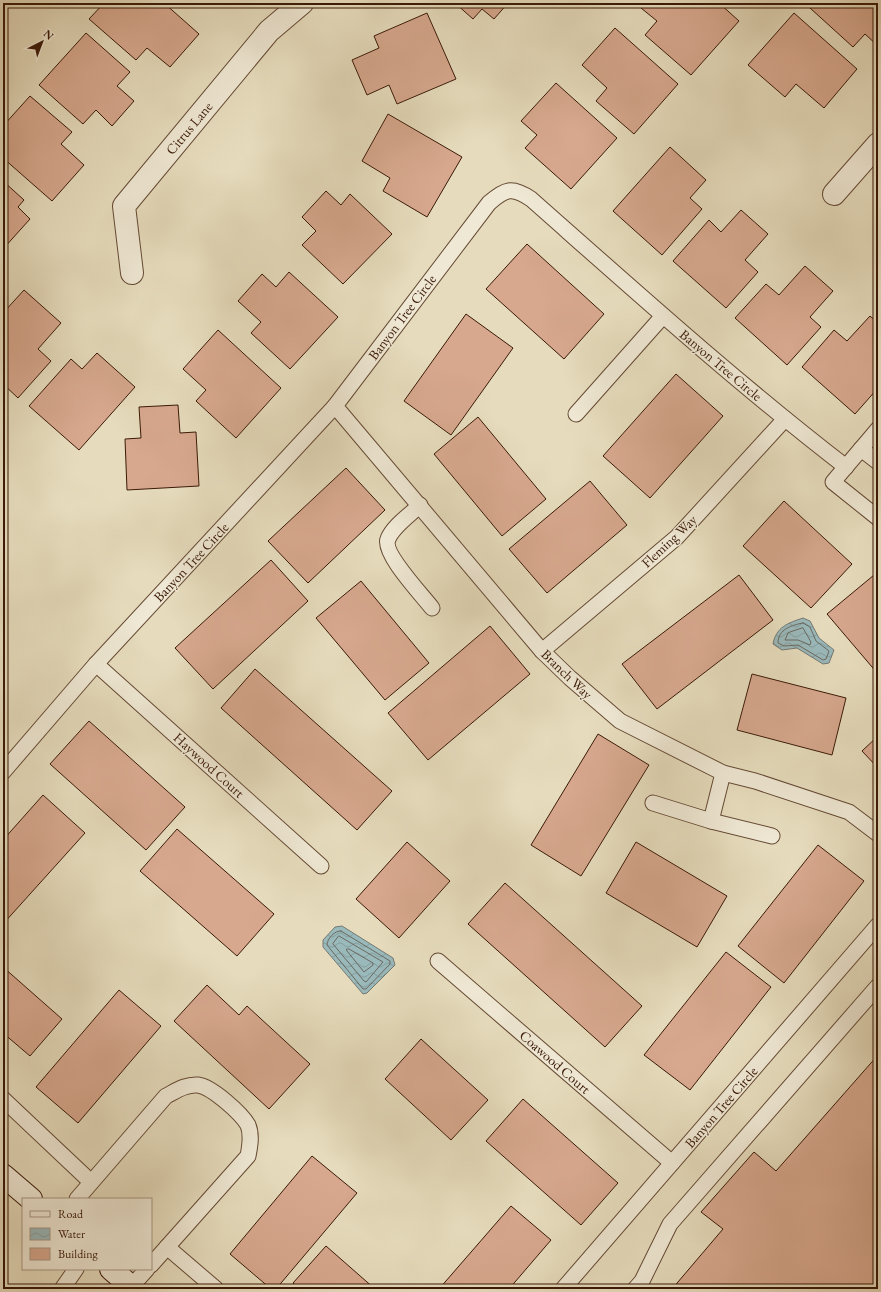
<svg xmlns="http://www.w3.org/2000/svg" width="881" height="1292" font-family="'EB Garamond',serif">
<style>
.water{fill:url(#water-waves);stroke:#747973}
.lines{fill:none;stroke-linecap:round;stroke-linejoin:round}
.shore{stroke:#6a6961;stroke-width:1}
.building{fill:#d7a88e;stroke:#3a1907}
.lane-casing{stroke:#654a34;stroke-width:17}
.street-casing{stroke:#654a34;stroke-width:24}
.secondary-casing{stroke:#3a1907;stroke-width:24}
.lane{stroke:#efe8d4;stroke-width:15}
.street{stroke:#efe8d4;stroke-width:22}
.secondary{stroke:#efe8d4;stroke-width:22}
.labels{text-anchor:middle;stroke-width:3;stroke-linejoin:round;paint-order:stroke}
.street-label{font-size:14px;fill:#3a1907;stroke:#efe8d4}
</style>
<defs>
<pattern id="water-waves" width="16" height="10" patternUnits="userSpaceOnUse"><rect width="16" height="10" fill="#9ab9bb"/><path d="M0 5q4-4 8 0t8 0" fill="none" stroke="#859e9f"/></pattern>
</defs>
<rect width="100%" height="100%" fill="#e6dcbd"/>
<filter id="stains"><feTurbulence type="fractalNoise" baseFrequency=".005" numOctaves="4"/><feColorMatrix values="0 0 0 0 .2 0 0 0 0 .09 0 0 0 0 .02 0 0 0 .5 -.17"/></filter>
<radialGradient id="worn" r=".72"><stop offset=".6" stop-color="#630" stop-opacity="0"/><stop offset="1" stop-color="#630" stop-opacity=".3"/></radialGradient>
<g class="water">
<path d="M803,618L810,621L819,638L834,650L829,663L823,664L797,648L782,650L773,644C776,627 788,623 803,618Z"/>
<polygon points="342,926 393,958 395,965 367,993 363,994 323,947 323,940 335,927"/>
</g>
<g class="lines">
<g class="shore">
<path d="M803,623L810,627L816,641L829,651L826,659L823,660L798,645L784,646L778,643C778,629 792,625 803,623Z"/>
<polygon points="803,628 811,642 810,645 798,640 785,640 788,633"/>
<path d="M341,931L390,961V964L366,989H363L327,945C327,939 335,930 341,931Z"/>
<polygon points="339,936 383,962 366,982 364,981 333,944"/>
<polygon points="347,949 349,949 373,963 373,965 364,972 347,951"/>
</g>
</g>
<g class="building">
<polygon points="104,3 164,3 199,34 170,67 147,48 136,60 89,19"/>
<polygon points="455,3 508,3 494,19 482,9 473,19"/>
<polygon points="645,3 719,3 739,21 691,75 645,35 657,21 641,8"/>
<polygon points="815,3 878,3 878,46 865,34 853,47 810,8"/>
<polygon points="427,13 456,79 397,104 389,85 367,95 352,60 379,48 374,36"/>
<polygon points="794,13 857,69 824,108 796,84 785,97 748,65"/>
<polygon points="615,28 678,84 634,134 596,101 607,88 582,65"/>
<polygon points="86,33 130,72 117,86 134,101 112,126 96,110 83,124 39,85"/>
<polygon points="556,83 617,138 571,189 525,148 537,135 521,121"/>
<polygon points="30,96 72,132 61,144 84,165 52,201 3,158 3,126"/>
<polygon points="388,114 462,157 427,217 383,191 390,178 362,161"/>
<polygon points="670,147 706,180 690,198 702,209 662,255 613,211"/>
<polygon points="3,181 24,200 18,207 30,219 3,249"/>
<polygon points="326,191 341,205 350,194 392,234 343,284 302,245 316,231 302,217"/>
<polygon points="741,210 768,234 745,260 758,272 726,308 673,261 709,220 721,232"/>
<polygon points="527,244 604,314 564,359 486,289"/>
<polygon points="805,266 833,291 810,317 821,327 787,365 735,318 766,284 779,295"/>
<polygon points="289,272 338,317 290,369 251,333 261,322 238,301 262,274 276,287"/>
<polygon points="24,290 61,323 38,349 51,361 18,398 3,384 3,313"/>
<polygon points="466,314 513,348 451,435 404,401"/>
<polygon points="870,316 878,323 878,369 875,372 878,375 878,388 855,414 802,367 834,330 847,341"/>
<polygon points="218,330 281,388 236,438 196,401 206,390 183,369"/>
<polygon points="97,353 135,387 79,450 29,406 71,359 82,369"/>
<polygon points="676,374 723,416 650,498 603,456"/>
<polygon points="178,405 180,433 196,432 199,486 127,490 125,439 141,438 139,407"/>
<polygon points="478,417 546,499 502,536 434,454"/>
<polygon points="346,468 385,510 308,583 268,541"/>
<polygon points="590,481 627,525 547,593 509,549"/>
<polygon points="784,501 852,564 811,608 743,546"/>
<polygon points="271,560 308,601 213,689 175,648"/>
<polygon points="739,575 773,620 657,709 622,664"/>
<polygon points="874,575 878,580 878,674 827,614"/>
<polygon points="361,581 429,663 385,700 316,618"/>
<polygon points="490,626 530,674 428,760 388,713"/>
<polygon points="255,669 392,791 357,830 221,708"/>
<polygon points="752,674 846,698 832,755 737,730"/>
<polygon points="89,721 185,807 146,850 50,764"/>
<polygon points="598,734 649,765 581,876 531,845"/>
<polygon points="878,736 878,768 862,751"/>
<polygon points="43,795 85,833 3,924 3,840"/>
<polygon points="177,829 274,914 237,956 140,871"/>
<polygon points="407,842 450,881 399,938 356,899"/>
<polygon points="636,842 727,896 697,947 606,893"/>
<polygon points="818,845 864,881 784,983 738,946"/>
<polygon points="505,883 642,1006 605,1047 468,924"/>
<polygon points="726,952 771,987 690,1090 644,1055"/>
<polygon points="3,967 62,1019 30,1056 3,1033"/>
<polygon points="207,985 239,1015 247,1006 310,1064 269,1109 174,1021"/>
<polygon points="119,990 161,1026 78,1123 36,1087"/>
<polygon points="421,1039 488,1100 451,1140 385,1079"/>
<polygon points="878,1055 878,1289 672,1289 723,1229 701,1212 754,1152 776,1171"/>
<polygon points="523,1099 618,1183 581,1225 486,1141"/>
<polygon points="312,1156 357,1193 276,1289 271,1289 230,1254"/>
<polygon points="511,1206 551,1240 509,1289 439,1289"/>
<polygon points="326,1246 375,1289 300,1289 293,1283"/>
</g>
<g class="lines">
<defs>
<g id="lane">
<polyline points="335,406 542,651 570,678 620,721 723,773 755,781 849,812 878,834"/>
<polyline points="576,414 663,316"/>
<polyline points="878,429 833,482 878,518"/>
<polyline points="861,449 878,462"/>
<path d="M420,505C410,515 393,526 388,539C382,553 423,596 432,608"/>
<polyline points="542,651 677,537 785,419"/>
<polyline points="96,664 321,866"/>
<path d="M3,772L96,664L335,406L489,203C505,189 512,186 531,199C634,290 737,383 846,467"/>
<polyline points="653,803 711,821 772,836"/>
<polyline points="711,821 723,773"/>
<polyline points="438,961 672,1163"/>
<polyline points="3,1099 91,1182"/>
<path d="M77,1199L166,1096C176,1091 186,1084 198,1085C212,1087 241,1113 248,1125C252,1135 250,1146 248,1156L151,1265"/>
<polyline points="167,1247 216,1289"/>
<polyline points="131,1287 147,1269"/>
<polyline points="62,1289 76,1269"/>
<polyline points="563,1289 878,925"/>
<polyline points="635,1289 642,1281 670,1224 878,986"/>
</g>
<g id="street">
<polyline points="834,194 878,144"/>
<polyline points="132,273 124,206 269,31 302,3"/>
</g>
<g id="secondary">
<polyline points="3,1175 31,1199"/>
<polyline points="111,1269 134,1289"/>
</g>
</defs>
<use href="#lane" class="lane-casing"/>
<use href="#street" class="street-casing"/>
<use href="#secondary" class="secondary-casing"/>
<use href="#lane" class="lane"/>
<use href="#street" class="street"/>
<use href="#secondary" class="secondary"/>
</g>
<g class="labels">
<g class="street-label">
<text transform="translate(189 128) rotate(-50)" y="5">Citrus Lane</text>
<text transform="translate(402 317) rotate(-53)" y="5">Banyon Tree Circle</text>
<text transform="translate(721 365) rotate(40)" y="5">Banyon Tree Circle</text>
<text transform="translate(669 541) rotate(-43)" y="5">Fleming Way</text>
<text transform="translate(191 562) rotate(-47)" y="5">Banyon Tree Circle</text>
<text transform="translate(567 674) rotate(44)" y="5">Branch Way</text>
<text transform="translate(209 765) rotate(42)" y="5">Haywood Court</text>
<text transform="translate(555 1062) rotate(41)" y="5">Coawood Court</text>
<text transform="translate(721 1107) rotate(-49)" y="5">Banyon Tree Circle</text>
</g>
</g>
<rect width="881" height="1292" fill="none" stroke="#e6dcbd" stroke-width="16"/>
<rect x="4" y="4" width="873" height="1284" fill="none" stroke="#3a1907" stroke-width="2"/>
<rect x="8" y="8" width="865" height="1276" fill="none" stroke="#3a1907"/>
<rect x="22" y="1198" width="130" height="72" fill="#efe8d4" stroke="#a79582"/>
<rect x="30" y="1211" width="20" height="6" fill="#efe8d4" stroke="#a79582"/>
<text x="58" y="1218" font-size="12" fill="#3a1907">Road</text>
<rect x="30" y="1228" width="20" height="12" fill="url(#water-waves)" stroke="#a79582"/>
<text x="58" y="1238" font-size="12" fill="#3a1907">Water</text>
<rect x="30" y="1248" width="20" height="12" fill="#d7a88e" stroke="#a79582"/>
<text x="58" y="1258" font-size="12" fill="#3a1907">Building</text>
<g transform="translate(42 42) rotate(42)" stroke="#efe8d4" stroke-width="3" paint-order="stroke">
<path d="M0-3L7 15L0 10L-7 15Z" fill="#3a1907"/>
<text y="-6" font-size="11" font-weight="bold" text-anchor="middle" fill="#3a1907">N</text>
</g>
<rect width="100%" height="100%" filter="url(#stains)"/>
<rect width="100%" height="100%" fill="url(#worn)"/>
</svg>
